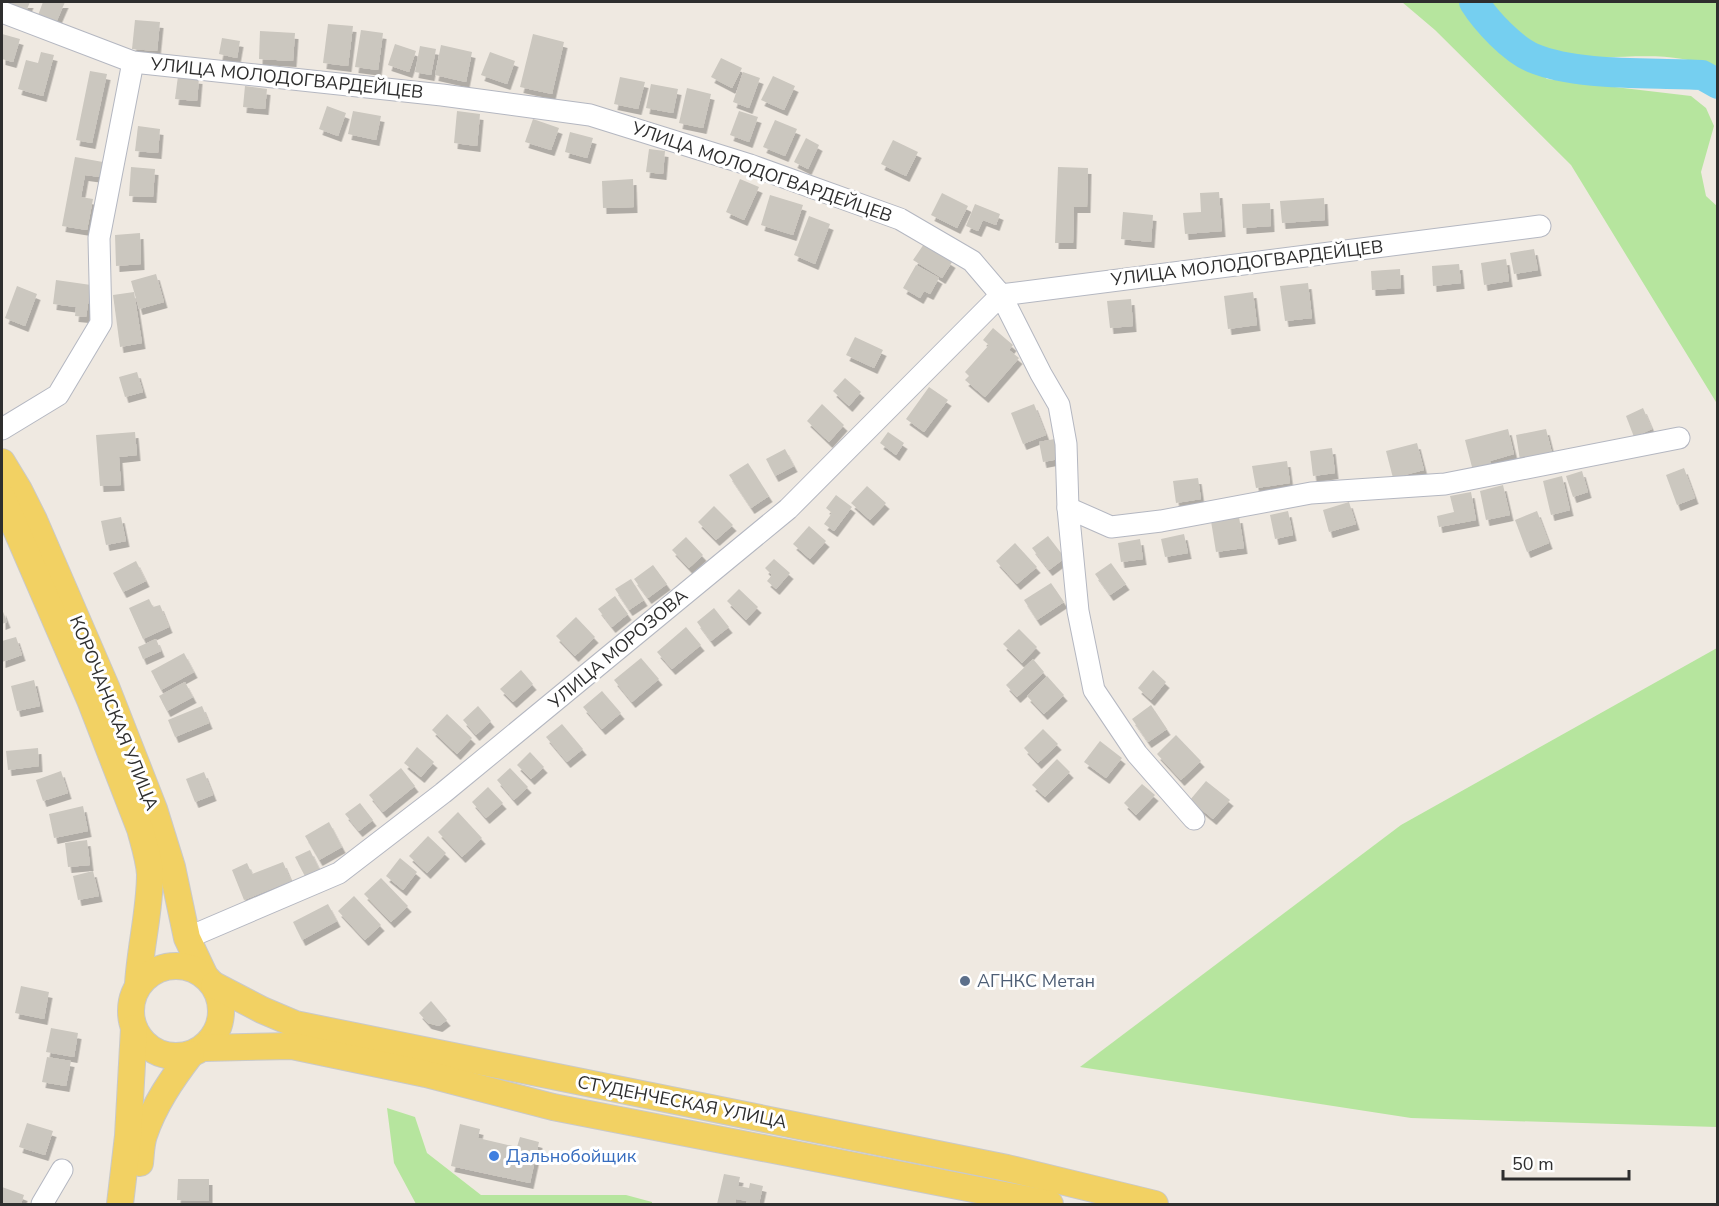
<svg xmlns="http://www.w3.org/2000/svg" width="1719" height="1206" font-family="'Nunito Sans',sans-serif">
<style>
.green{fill:#b6e59e}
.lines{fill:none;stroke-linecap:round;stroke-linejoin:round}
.river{stroke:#75cff0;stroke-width:30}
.building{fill:#cbc7bf;filter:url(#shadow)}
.minor-casing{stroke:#b4b7c1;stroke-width:23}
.major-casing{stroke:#c9c9c9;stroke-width:28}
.minor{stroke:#fff;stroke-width:21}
.major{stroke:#f2d163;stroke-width:26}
.service-dot{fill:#5c6f8a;stroke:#fff;stroke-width:2}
.shop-dot{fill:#3f7fe0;stroke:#fff;stroke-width:2}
.labels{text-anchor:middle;stroke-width:6;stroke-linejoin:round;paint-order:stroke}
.street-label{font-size:18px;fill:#2e2e2e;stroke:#fff}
.service-label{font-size:18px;fill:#4e5e75;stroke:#fff;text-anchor:start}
.shop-label{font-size:18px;fill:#366cbe;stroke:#fff;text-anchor:start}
</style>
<defs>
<filter id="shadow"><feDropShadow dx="3.5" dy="6" stdDeviation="0" flood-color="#0004"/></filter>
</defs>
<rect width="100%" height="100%" fill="#efe9e1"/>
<g class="green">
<path d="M1402,2H1717V71C1669,44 1611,65 1559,53C1530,45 1502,28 1473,22L1547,79L1691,96L1706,108L1714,126L1701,172L1706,196L1718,207L1717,401L1716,402L1571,165L1435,30Z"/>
<polygon points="1717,648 1717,1127 1411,1118 1080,1067 1401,825"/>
<polygon points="387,1108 415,1117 427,1153 481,1195 626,1195 652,1202 652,1204 416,1204 394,1163"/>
</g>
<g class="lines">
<path class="river" d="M1474,2C1486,21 1512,49 1533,58C1579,77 1651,72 1702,75L1718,84"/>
</g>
<g class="building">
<polygon points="5,2 30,2 25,14 3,6"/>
<polygon points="43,2 65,2 55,25 37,18"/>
<polygon points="135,20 160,22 157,51 132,49"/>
<polygon points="328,24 353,26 348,66 323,63"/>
<polygon points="361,30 383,33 378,70 355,67"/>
<polygon points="260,31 295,33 293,61 259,59"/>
<polygon points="2,34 20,39 13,62 2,59"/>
<polygon points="533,34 564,42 552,94 520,87"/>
<polygon points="222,38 240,41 237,58 219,54"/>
<polygon points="395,44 416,51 409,72 388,65"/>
<polygon points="441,45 472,52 466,82 435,75"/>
<polygon points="420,46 436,49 431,75 415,72"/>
<polygon points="41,52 54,55 43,96 18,89 26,60 38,63"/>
<polygon points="490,52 515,61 507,84 481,75"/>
<polygon points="721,58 742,68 732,88 711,77"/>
<polygon points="90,71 107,74 92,143 76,140"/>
<polygon points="743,72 760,78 749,108 733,102"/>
<polygon points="178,76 199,78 197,101 175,99"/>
<polygon points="773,76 795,86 784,110 761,100"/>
<polygon points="620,77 645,82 638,109 614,104"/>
<polygon points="651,84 678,89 673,113 646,108"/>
<polygon points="245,86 267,89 265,109 243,107"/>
<polygon points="687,88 711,94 703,128 679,123"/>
<polygon points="327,106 346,113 338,136 319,129"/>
<polygon points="353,111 381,116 376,140 348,134"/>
<polygon points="457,111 480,114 477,146 454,143"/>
<polygon points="739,111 758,117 749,142 730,135"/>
<polygon points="533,119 559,128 551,150 525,142"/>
<polygon points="775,120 797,129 785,156 763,147"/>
<polygon points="138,126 160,129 158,153 135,151"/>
<polygon points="570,132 593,138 587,158 565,152"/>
<polygon points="806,138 819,145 808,169 794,162"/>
<polygon points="893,140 918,152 906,176 881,164"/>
<polygon points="649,149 665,151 663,174 646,172"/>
<polygon points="75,157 103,162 100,177 85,175 81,197 93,199 87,230 62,226"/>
<polygon points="131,167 155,169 153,197 129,196"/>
<polygon points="1058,167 1088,168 1087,207 1074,207 1073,243 1055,243"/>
<polygon points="633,179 634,207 603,208 602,181"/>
<polygon points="740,179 759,187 744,220 726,212"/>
<polygon points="1219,192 1222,231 1185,234 1183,213 1201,212 1200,193"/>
<polygon points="942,193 968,206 957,228 931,215"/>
<polygon points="770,195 803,205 793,235 761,225"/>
<polygon points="1324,198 1325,220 1282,223 1280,201"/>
<polygon points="1270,203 1271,226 1243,228 1242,204"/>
<polygon points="975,204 1000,214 996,225 983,220 978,231 966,226"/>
<polygon points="1123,212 1153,215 1151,242 1121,239"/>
<polygon points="809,216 830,224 815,264 794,255"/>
<polygon points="140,233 141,264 116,266 115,235"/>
<polygon points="924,244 952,262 942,278 913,260"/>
<polygon points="1534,249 1538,270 1514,274 1510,253"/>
<polygon points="1506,259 1509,281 1484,285 1481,263"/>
<polygon points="1459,264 1461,283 1433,286 1432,266"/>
<polygon points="916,265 939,278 930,294 924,291 920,298 903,288"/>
<polygon points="1400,269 1401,288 1372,290 1371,271"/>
<polygon points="156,274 164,302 139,309 131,281"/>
<polygon points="56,280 91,285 86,317 75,316 76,307 53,304"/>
<polygon points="1308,283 1312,318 1285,321 1280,286"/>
<polygon points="17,286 37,294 25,326 5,318"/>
<polygon points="134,292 142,343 120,347 113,295"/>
<polygon points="1253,292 1257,325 1228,329 1224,296"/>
<polygon points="1131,299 1133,326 1110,328 1107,301"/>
<polygon points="993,328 1013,345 1009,350 1019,358 985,397 965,380 969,376 965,372 989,345 983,340"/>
<polygon points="855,337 883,350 874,368 846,355"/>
<polygon points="137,372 143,392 125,397 119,377"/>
<polygon points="845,378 861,392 849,406 833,391"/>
<polygon points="929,387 948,400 924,432 906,419"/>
<polygon points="822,404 844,425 829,442 807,421"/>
<polygon points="1034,404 1046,435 1023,444 1011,413"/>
<polygon points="1643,408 1652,429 1634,437 1626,416"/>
<polygon points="1508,429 1514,454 1490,461 1491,467 1473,471 1465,440"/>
<polygon points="1546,429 1552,453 1520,460 1516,435"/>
<polygon points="135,432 137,455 119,457 121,485 100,486 96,435"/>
<polygon points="888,432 904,443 896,455 880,443"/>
<polygon points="1060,438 1064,458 1043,462 1039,442"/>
<polygon points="1417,443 1424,470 1393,478 1386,451"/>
<polygon points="1332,448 1335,473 1313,476 1310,451"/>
<polygon points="785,449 794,466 775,476 766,459"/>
<polygon points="1287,461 1290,483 1256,488 1252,466"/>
<polygon points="748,463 769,496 751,508 729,475"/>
<polygon points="1684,468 1695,498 1677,505 1666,475"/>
<polygon points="1582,471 1588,492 1573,497 1566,476"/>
<polygon points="1562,476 1570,510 1551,515 1543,481"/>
<polygon points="1198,478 1201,499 1176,503 1173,481"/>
<polygon points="1503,485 1510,515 1486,520 1480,491"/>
<polygon points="867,486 886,503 870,520 851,503"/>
<polygon points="1471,492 1476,520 1439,527 1437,516 1454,512 1450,496"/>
<polygon points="836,495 852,507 834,531 824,524 832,513 826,508"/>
<polygon points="1349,502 1356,524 1329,532 1323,510"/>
<polygon points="714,506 733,525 716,540 698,522"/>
<polygon points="1288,511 1293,535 1275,539 1270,515"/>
<polygon points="1537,511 1549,543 1527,552 1515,520"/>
<polygon points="121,517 126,541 106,545 101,521"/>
<polygon points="1239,517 1244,548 1216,552 1211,521"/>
<polygon points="809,526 826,541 810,559 793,544"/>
<polygon points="1184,534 1188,553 1165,557 1161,539"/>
<polygon points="1048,536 1065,558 1049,570 1032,548"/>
<polygon points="686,537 703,555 689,568 672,550"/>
<polygon points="1140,539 1143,559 1121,562 1118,543"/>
<polygon points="1015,543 1037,567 1017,584 996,561"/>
<polygon points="774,559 790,573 776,589 767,581 772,575 765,568"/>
<polygon points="136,561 146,581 123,592 113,573"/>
<polygon points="1111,563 1126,584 1110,595 1095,574"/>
<polygon points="653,565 667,584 648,598 634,579"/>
<polygon points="631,579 644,600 629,610 615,589"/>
<polygon points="1051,583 1064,602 1037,620 1024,600"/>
<polygon points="739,589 758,607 746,620 727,601"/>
<polygon points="615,596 628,614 612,627 598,609"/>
<polygon points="149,599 153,607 160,605 169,627 143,639 129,608"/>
<polygon points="714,608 729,627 711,641 697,622"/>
<polygon points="2,609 7,622 2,624"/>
<polygon points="576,617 595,637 575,656 556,636"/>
<polygon points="686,627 701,645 672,669 657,652"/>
<polygon points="1019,629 1037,647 1022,663 1003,644"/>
<polygon points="16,637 22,655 2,662 2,641"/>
<polygon points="156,639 161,651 143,659 138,647"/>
<polygon points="184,653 194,672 161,690 151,671"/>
<polygon points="641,658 659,679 632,702 614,680"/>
<polygon points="1033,659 1044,672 1017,697 1006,685"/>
<polygon points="521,670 533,684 513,702 500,689"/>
<polygon points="1153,670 1166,682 1151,700 1138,688"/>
<polygon points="1047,676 1064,695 1044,714 1027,696"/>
<polygon points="34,680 40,706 17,711 11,686"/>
<polygon points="185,682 193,697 167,711 159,696"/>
<polygon points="602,691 621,713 602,729 583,707"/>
<polygon points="1151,705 1167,729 1148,742 1132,719"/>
<polygon points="202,706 209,723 175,737 168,720"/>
<polygon points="478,706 491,721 476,735 463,720"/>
<polygon points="447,714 472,738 457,754 432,730"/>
<polygon points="562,724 583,749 567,762 546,737"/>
<polygon points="1043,729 1058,744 1038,763 1024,748"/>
<polygon points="1176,735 1201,761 1181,780 1157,754"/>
<polygon points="1100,741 1122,758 1106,778 1084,762"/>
<polygon points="417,747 434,762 421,777 404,763"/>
<polygon points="38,748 39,766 8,770 6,751"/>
<polygon points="530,752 544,767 531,779 517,765"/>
<polygon points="1057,759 1070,772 1045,797 1032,785"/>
<polygon points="401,768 415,786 383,812 369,795"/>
<polygon points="510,768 528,787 514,800 497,780"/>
<polygon points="61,771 68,793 43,801 36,780"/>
<polygon points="204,772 213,795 195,802 186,779"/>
<polygon points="1206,781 1230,800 1213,819 1190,800"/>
<polygon points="1142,784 1155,795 1136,815 1124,803"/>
<polygon points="488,787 503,803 486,818 472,802"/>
<polygon points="360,803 373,820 359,831 345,814"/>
<polygon points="83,806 88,831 54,838 49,814"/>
<polygon points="458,812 482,838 462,857 438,832"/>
<polygon points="329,822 342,847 319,860 305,836"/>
<polygon points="428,836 446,853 427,873 409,856"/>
<polygon points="87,840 90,865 68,867 65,843"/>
<polygon points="310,850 319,869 305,876 295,857"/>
<polygon points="400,858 417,872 403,890 386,876"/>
<polygon points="283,862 291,881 244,900 232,870 247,863 252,874"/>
<polygon points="93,871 99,896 78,900 73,876"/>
<polygon points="381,878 408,906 391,922 364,894"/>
<polygon points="354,896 381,925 365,940 338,911"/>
<polygon points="328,904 337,921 302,940 293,922"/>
<polygon points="21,986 49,992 44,1019 15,1013"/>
<polygon points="431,1001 447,1020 439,1026 428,1023 419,1013"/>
<polygon points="51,1028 78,1033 74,1057 46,1052"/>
<polygon points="47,1057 71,1061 66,1086 42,1082"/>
<polygon points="27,1123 53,1131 45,1155 19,1147"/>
<polygon points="460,1124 480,1129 478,1138 517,1147 520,1137 539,1142 530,1183 451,1166"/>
<polygon points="724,1174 740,1177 738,1186 749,1188 750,1183 763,1186 759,1204 746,1204 747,1201 736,1199 735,1204 717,1204"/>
<polygon points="178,1179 209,1179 209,1201 177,1200"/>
<polygon points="2,1187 24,1195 21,1204 2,1204"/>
</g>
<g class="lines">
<defs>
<g id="minor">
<polyline points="2,12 133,62 442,95 590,115 750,165 900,219 972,261 1001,295 1540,226"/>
<polyline points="2,429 58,395 101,323 99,238 133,62"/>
<polyline points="1068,508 1111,527 1161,521 1311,493 1445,484 1679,438"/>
<polyline points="187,938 339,873 443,793 788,509 1001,295 1041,374 1059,405 1066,444 1068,508 1078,611 1094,690 1137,754 1194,819"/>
<polyline points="42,1204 62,1170"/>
</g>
<g id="major">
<polyline points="2,462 19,490 34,520 107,689 154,809 172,867 187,938 204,974"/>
<path d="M2,497L90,700L140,829C144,844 149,859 150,874C150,911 140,948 138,985"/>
<circle cx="176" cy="1011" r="45"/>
<polyline points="214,985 262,1010 295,1024 1007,1168 1155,1204"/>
<polyline points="204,1048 292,1046 426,1074 553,1107 1050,1204"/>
<path d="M140,1163C141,1154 141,1144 144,1135C154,1105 172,1079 191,1054"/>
<polyline points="120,1204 128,1136 134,1028"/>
</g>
</defs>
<use href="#minor" class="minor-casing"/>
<use href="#major" class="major-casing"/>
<use href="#minor" class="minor"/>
<use href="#major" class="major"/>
</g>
<circle class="service-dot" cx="965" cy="981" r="6"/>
<circle class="shop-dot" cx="494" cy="1156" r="6"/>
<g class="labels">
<g class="street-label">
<text transform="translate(287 78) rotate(6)" y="6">УЛИЦА МОЛОДОГВАРДЕЙЦЕВ</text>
<text transform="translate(762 172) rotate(19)" y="6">УЛИЦА МОЛОДОГВАРДЕЙЦЕВ</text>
<text transform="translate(1247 263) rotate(-7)" y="6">УЛИЦА МОЛОДОГВАРДЕЙЦЕВ</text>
<text transform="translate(618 649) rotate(-40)" y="6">УЛИЦА МОРОЗОВА</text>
<text transform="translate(114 713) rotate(68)" y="6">КОРОЧАНСКАЯ УЛИЦА</text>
<text transform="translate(682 1102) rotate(11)" y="6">СТУДЕНЧЕСКАЯ УЛИЦА</text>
</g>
<g class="service-label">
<text x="977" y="987">АГНКС Метан</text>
</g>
<g class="shop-label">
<text x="506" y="1162">Дальнобойщик</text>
</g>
</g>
<rect width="1719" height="1206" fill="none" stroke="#2e2e2e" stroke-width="6"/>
<path d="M1503 1170v9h126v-9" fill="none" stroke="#2e2e2e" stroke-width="3"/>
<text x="1512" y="1170" font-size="18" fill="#2e2e2e" stroke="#ffffff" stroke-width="4.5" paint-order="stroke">50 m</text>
</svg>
